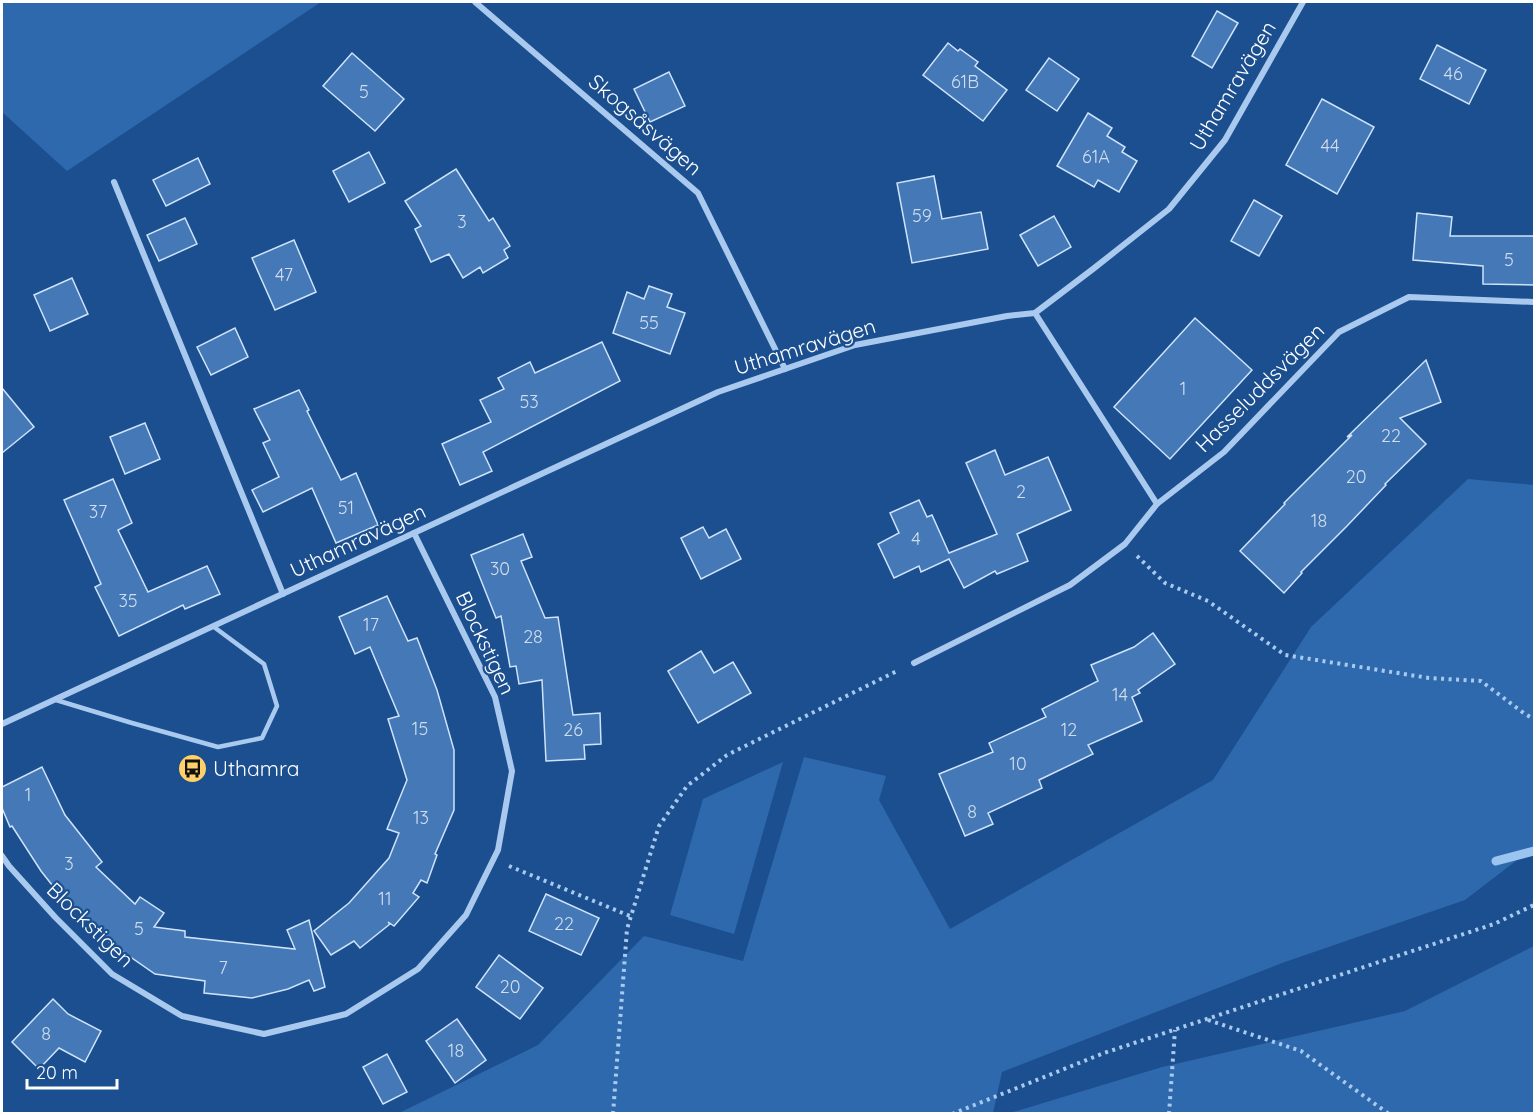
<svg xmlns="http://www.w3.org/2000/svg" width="1536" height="1115" font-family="Quicksand,sans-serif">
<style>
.green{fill:#2e69ad}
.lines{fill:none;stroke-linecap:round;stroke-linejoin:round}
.stream{stroke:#9cc4f0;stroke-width:9}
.building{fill:#4478b7;stroke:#cfe3fa;stroke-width:1.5}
.path{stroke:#a9c9ee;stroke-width:4;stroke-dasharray:3 4.5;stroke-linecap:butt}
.lane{stroke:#a9c9ee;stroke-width:4.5}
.street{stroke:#a9c9ee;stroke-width:6}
.labels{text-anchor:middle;stroke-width:4.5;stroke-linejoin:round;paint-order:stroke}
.number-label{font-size:18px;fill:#d0dded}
.street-label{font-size:21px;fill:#fff;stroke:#1b4f8f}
.poi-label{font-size:21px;fill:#fff;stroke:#1b4f8f;text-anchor:start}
</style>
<rect width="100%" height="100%" fill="#1b4f8f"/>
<g class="green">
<polygon points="2,2 321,2 67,171 2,112"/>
<polygon points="1468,479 1534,485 1534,847 1465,900 1282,963 1002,1072 993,1113 399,1113 538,1045 644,936 743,961 804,757 886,776 879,800 950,929 1213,780 1311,627"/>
<polygon points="783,762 734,934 670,915 703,799"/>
<polygon points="1534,946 1534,1113 1010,1113 1162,1067 1405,1011"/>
</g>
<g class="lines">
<polyline class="stream" points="1496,861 1534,851"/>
</g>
<g class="building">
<polygon points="1217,11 1238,23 1212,68 1192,56"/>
<polygon points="948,43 958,51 960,49 978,62 975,66 1007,90 983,121 923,75"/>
<polygon points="1437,45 1486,70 1469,104 1420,79"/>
<polygon points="352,53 404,99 375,131 323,86"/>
<polygon points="1049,58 1079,79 1057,111 1026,90"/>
<polygon points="669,72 685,106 650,122 634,89"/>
<polygon points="1322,99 1374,127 1337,194 1286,165"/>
<polygon points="1088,113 1112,128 1107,136 1125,147 1122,152 1137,161 1119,192 1098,180 1094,187 1057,166"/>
<polygon points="369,152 385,183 349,202 333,171"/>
<polygon points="198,158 210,184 166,206 153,180"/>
<polygon points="456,169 489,221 493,218 510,246 504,250 508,258 483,273 480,267 463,278 449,254 431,262 415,229 421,226 405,201"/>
<polygon points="934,176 942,219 981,212 988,249 912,263 897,183"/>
<polygon points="1254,200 1282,216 1259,256 1231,241"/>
<polygon points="1417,213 1452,217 1450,236 1534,236 1534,285 1483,284 1483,266 1413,260"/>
<polygon points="1054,216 1071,247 1038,266 1020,235"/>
<polygon points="185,218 197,244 159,261 147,235"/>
<polygon points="294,240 316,292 275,310 252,258"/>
<polygon points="72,278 88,314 50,331 34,295"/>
<polygon points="649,286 672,294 667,307 685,313 670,354 613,333 627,292 644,299"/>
<polygon points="1195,318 1252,370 1170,459 1114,407"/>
<polygon points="235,328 248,357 211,375 197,347"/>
<polygon points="602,342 620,381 483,452 492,471 460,485 442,444 491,422 480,400 504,389 498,378 530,362 535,373"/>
<polygon points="1426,360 1441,402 1400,418 1426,444 1385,484 1386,485 1347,526 1301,572 1302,573 1284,593 1240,551 1285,504 1284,503 1352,435 1347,437"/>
<polygon points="2,388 34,427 2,453"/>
<polygon points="299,390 309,410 307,411 341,480 356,473 378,525 336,543 312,488 263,512 252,490 279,477 263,443 270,440 254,409"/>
<polygon points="145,423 160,459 125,474 110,437"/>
<polygon points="995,450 1005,475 1048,457 1071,510 1017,534 1028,561 997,574 995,571 964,588 949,559 921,572 919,566 894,578 878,544 899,533 890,513 919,500 927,517 932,515 949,553 997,534 966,463"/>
<polygon points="113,479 132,523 118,530 148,592 207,566 220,594 185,609 183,605 119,636 95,587 101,584 64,500"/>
<polygon points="703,527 709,538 726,529 741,559 701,579 681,538"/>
<polygon points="523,534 532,557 521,561 545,618 558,617 573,715 600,713 601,744 584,745 585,759 546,761 542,680 519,684 516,666 510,667 501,616 496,618 471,555"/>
<polygon points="387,596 408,641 417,638 437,690 454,750 454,810 435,854 437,855 427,883 421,880 413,893 419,897 394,926 388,922 390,924 360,948 354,941 331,955 314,931 349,903 389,858 399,833 387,829 407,780 388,719 399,716 370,647 355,654 339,617"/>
<polygon points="1153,633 1175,664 1138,690 1140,693 1132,697 1142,721 1088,745 1093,754 1039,780 1042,788 988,813 993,824 965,836 939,774 993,752 989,743 1046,717 1042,709 1098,681 1091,665 1134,647"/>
<polygon points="701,651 714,673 733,662 751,693 698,723 668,671"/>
<polygon points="42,767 65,815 102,862 96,867 135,904 140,897 164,913 154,927 185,931 185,937 295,949 287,930 309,920 325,987 314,991 309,980 288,989 252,998 204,993 205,981 155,974 109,942 110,940 56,890 41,871 12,826 10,827 2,808 2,787"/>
<polygon points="546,894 599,918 581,955 529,931"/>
<polygon points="499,955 543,988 520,1019 476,987"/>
<polygon points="53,999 68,1014 101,1031 85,1062 59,1048 39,1069 12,1042"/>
<polygon points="457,1019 486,1060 455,1083 426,1041"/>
<polygon points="387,1054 407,1092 383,1104 363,1067"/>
</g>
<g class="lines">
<g class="path">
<polyline points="1137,556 1165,583 1208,601 1285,655 1429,678 1481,681 1525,714 1534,719"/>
<polyline points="509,866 630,916"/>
<polyline points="1208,1020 1301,1051 1389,1114"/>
<polyline points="613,1114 627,929 659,826 687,786 727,755 899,670"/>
<polyline points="952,1114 1104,1053 1494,924 1534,905"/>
<polyline points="1169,1114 1175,1030"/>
</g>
<polyline class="lane" points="56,700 132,723 218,747 262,738 277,706 264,664 214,627"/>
<g class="street">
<polyline points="475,2 698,193 785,369"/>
<polyline points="114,182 283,594"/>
<polyline points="1035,313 1157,504 1224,452 1339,332 1409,297 1534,302"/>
<polyline points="914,663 1070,585 1125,544 1157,504"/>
<polyline points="2,724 718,392 855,345 1007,316 1035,313 1093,269 1169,209 1225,140 1303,2"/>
<polyline points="2,856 9,866 55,917 112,974 182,1016 264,1034 346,1014 418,969 466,915 498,850 512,771 495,697 414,533"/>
</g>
</g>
<defs>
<symbol id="bus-disc" viewBox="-11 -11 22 22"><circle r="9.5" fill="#ffd166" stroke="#1b4f8f"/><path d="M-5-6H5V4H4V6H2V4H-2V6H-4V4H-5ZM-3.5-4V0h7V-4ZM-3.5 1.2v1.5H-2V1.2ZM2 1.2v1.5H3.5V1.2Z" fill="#111"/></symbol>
</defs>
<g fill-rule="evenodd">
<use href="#bus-disc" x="176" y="752" width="33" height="33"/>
</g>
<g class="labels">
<g class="number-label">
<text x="1453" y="80">46</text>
<text x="965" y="88">61B</text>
<text x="364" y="98">5</text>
<text x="1330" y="152">44</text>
<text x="1096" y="163">61A</text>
<text x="922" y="222">59</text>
<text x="462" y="228">3</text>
<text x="1509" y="266">5</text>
<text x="284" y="281">47</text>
<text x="649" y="329">55</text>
<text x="1183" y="395">1</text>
<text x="529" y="408">53</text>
<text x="1391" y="442">22</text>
<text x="1356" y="483">20</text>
<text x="1021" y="498">2</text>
<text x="346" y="514">51</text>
<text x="98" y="518">37</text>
<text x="1319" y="527">18</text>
<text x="916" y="545">4</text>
<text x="500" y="575">30</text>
<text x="128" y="607">35</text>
<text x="371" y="631">17</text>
<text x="533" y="643">28</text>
<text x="1120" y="701">14</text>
<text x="420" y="735">15</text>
<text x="573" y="736">26</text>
<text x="1069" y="736">12</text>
<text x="1018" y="770">10</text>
<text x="28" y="801">1</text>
<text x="972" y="818">8</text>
<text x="421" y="824">13</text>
<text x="69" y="870">3</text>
<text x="385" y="905">11</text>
<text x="564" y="930">22</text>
<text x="139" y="935">5</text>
<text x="223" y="974">7</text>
<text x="510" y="993">20</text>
<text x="46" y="1040">8</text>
<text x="456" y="1057">18</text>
</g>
<g class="street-label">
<text transform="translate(1233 86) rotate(-59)" y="7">Uthamravägen</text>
<text transform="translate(645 125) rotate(41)" y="7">Skogsåsvägen</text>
<text transform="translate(805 347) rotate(-17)" y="7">Uthamravägen</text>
<text transform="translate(1260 388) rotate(-45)" y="7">Hasseluddsvägen</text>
<text transform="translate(358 541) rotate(-25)" y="7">Uthamravägen</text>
<text transform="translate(485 643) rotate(65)" y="7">Blockstigen</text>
<text transform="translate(90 925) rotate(44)" y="7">Blockstigen</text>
</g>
<g class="poi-label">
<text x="213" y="776">Uthamra</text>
</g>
</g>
<rect width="1536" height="1115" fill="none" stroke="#ffffff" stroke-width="6"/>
<path d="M27 1079v9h90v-9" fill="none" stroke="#ffffff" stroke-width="3"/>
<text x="36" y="1079" font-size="18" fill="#ffffff" stroke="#1b4f8f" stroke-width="4.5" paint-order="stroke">20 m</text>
</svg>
